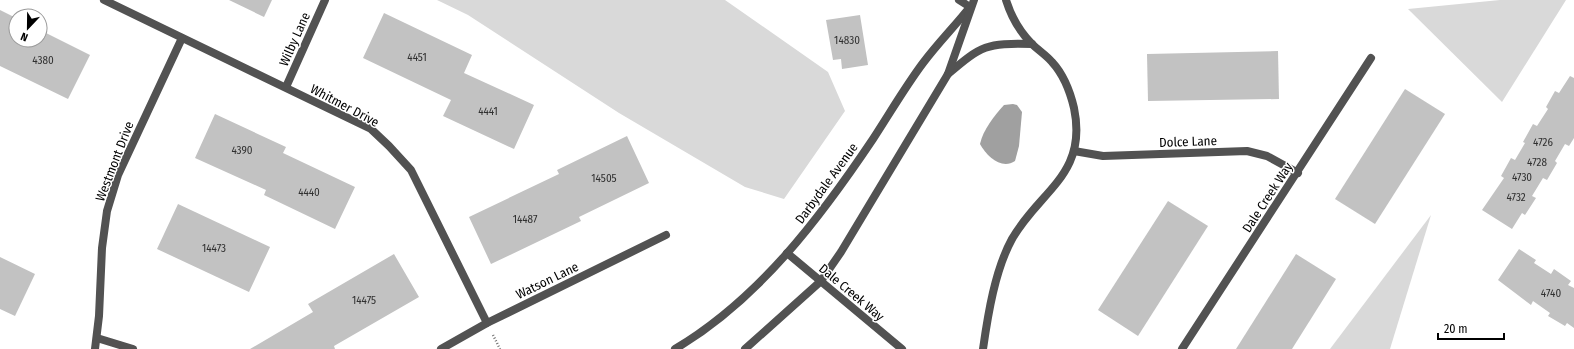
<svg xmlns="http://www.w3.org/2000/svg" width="1574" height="349" font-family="'Fira Sans Condensed',sans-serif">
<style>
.green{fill:#d9d9d9}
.water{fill:#a0a0a0}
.building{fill:#c2c2c2}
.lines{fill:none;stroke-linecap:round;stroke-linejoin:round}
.path{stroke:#747474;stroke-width:2.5;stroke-dasharray:1 2;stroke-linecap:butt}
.minor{stroke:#525252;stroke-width:8}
.tertiary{stroke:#525252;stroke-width:8}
.labels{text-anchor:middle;stroke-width:3;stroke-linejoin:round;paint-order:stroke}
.number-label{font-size:11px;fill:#303030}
.street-label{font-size:13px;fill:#000;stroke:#fff}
</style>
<rect width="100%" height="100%" fill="#fff"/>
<g class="green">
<polygon points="437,0 725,0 828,72 845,111 784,199 745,187 619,113 468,15"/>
<polygon points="1500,0 1566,0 1502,102 1408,9"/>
<polygon points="1431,215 1390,349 1330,349"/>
</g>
<path class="water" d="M1013,104L1017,105L1022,112L1019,146L1015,161C1002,170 987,157 980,144C983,130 994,116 1004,105Z"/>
<g class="building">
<polygon points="229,0 272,0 264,17"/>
<polygon points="0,10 16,18 16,40 40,40 40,30 90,55 68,99 0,66"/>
<polygon points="384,13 472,55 464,73 534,105 514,149 443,116 451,100 363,58"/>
<polygon points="860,15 868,65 842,69 841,59 833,60 826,20"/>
<polygon points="1278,51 1279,99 1148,101 1147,54"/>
<polygon points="1570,76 1574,78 1574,138 1569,146 1565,144 1555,161 1557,163 1547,180 1543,178 1532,196 1536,198 1525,215 1522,213 1512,229 1482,210 1504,178 1501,176 1511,158 1515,160 1525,143 1523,142 1533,124 1537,126 1548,109 1546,107 1555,91 1559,93"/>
<polygon points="1405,89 1445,114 1375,224 1335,199"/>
<polygon points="215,114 286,147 283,153 355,187 335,229 264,195 266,190 195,158"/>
<polygon points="627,136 649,183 579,217 581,221 491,264 469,217 559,174 557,170"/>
<polygon points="1168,201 1208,226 1138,336 1098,310"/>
<polygon points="178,204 270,247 249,292 157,249"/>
<polygon points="1519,249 1536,260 1534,263 1551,274 1554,269 1571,281 1568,285 1574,288 1574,328 1567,323 1565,326 1548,316 1550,313 1533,301 1531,305 1498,280"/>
<polygon points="394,254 419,297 334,346 335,349 250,349 313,312 308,304"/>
<polygon points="1296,254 1336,279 1292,349 1236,349"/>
<polygon points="0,257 35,274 15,316 0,309"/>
</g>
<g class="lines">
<polyline class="path" points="493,335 500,349"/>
<g class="minor">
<polyline points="104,0 371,129 389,146 411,170 487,323"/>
<polyline points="959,0 970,7"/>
<path d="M948,74C982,45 986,43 1032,44"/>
<polyline points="286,87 325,0"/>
<polyline points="1074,151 1103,156 1247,151 1267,156 1298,173"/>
<polyline points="787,253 902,349"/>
<polyline points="97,338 133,349"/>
<polyline points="95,349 99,316 102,248 107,211 118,175 182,38"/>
<polyline points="441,349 487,323 666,235"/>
<path d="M983,349C988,314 995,270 1012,239C1039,191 1088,175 1074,108C1070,91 1064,75 1052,62C1046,55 1038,50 1032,44C1020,32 1011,16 1006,0"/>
<polyline points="1182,349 1371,58"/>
</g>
<g class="tertiary">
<path d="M675,349C759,299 820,218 873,139C890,113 905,87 923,63C938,43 955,26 970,7"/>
<polyline points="745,349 821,281 841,252 948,74 974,0"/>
</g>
</g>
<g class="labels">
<g class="number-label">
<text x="847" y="44">14830</text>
<text x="417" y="61">4451</text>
<text x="43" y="64">4380</text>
<text x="488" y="115">4441</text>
<text x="1543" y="146">4726</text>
<text x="242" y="154">4390</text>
<text x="1537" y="166">4728</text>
<text x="1522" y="181">4730</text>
<text x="604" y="182">14505</text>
<text x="309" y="196">4440</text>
<text x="1516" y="201">4732</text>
<text x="525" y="223">14487</text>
<text x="214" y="252">14473</text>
<text x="1551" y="297">4740</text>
<text x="364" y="304">14475</text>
</g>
<g class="street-label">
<text transform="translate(294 39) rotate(-66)" y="5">Wilby Lane</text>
<text transform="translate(345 105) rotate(28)" y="5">Whitmer Drive</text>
<text transform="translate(1188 141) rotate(-2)" y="5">Dolce Lane</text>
<text transform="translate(114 161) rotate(-69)" y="5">Westmont Drive</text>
<text transform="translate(826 183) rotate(-54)" y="5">Darbydale Avenue</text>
<text transform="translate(1267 197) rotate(-57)" y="5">Dale Creek Way</text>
<text transform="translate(547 280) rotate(-26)" y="5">Watson Lane</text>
<text transform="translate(852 292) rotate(40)" y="5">Dale Creek Way</text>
</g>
</g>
<g transform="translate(28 28) rotate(202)"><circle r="19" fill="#ffffff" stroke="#999999"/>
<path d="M0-3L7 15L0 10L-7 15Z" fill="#000000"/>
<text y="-6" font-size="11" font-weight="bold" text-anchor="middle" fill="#000000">N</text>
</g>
<path d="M1438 333v6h66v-6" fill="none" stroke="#000000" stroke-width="2"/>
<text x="1444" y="333" font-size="12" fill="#000000" stroke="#ffffff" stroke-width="3" paint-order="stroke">20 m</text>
</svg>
